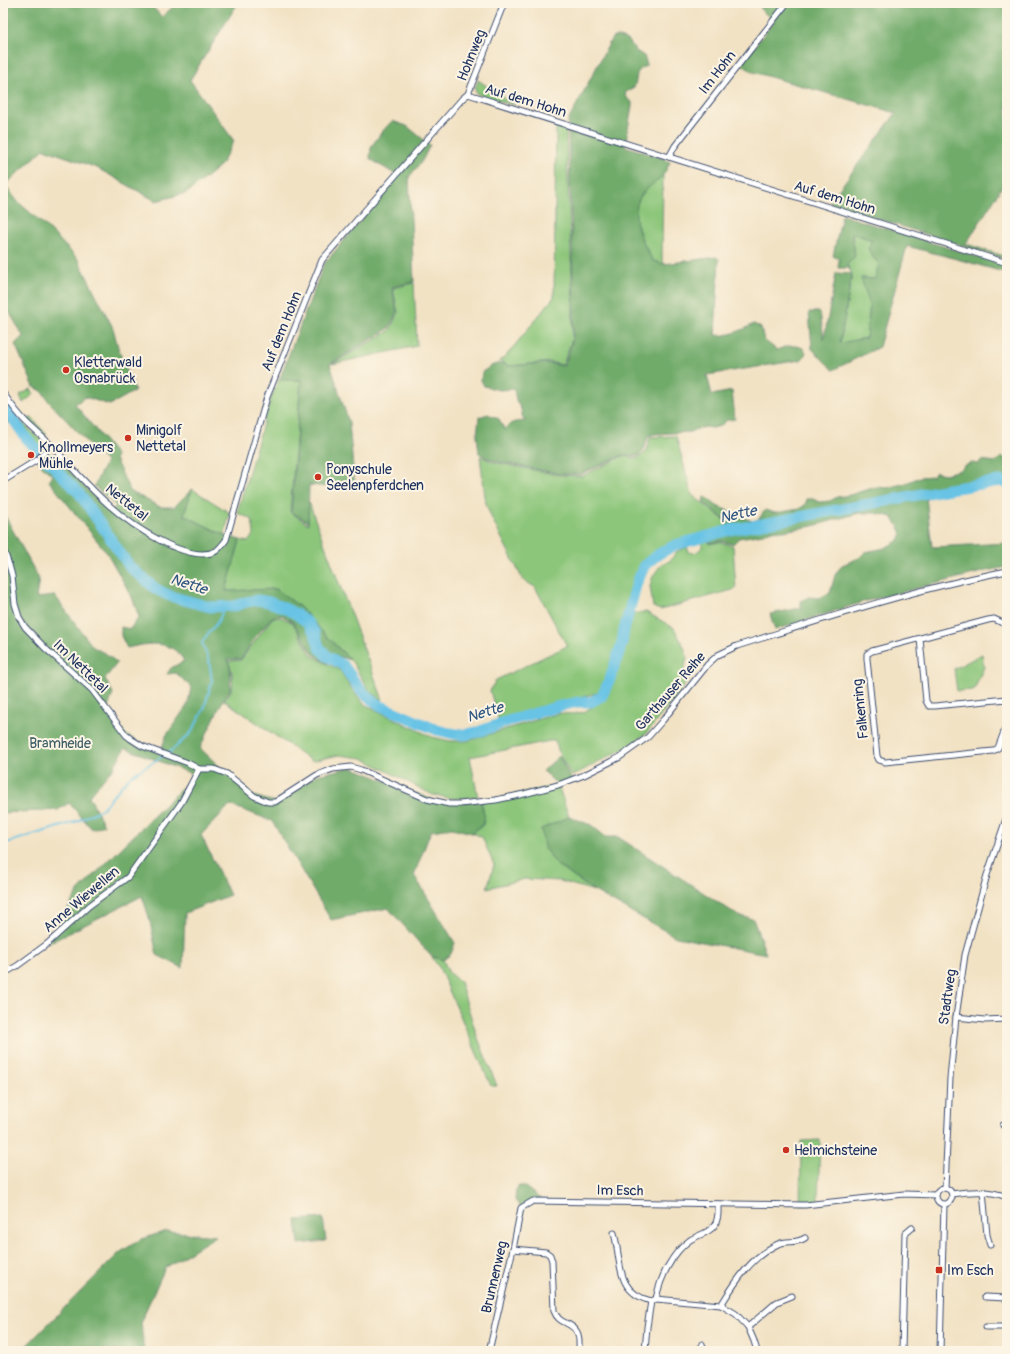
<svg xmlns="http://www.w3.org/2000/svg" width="1010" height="1354" font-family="Pangolin,sans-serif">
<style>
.green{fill:#8cc67a;stroke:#547a6c}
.forest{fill:#71ab6a;stroke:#466d64}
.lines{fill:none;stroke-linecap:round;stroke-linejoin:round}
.stream{stroke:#68c3e5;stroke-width:2}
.river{stroke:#68c3e5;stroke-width:11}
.minor-casing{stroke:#3b4a6d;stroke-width:7}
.minor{stroke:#fff;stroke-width:5}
.poi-dot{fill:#c8321e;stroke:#fcf5e5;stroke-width:1.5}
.labels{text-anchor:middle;stroke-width:4;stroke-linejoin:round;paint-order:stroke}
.street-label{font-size:14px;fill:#1b2f5e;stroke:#fcf5e5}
.poi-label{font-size:14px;fill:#1b2f5e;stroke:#fcf5e5;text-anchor:start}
.park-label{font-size:14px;fill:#3d5c66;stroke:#fcf5e5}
.water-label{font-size:15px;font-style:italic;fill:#2e5480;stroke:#fcf5e5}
</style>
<rect width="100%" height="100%" fill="#fcf5e5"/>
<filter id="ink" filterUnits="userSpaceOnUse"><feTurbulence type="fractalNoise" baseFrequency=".025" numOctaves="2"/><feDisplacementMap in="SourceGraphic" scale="8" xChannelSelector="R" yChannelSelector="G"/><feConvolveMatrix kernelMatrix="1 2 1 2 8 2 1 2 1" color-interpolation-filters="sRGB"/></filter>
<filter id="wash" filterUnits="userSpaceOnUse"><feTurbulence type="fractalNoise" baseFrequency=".012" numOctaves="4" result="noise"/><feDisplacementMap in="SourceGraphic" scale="16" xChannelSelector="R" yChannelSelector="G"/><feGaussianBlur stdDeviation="0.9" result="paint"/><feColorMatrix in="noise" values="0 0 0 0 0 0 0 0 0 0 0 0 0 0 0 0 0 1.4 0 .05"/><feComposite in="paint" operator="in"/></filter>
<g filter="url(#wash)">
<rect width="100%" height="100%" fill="#f2e2c4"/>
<g class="green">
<polygon points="478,80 516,106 477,94 475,89"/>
<polygon points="556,126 566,129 573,305 572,339 563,365 549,362 510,366 499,361 506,356 554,297"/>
<path d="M663,175L662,258L664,264L653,261C645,248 630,218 637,202C642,191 653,183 663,175Z"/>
<polygon points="852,233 872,240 873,258 879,263 875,279 861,278 870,305 866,338 840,344 852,274 847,265 855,256"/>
<polygon points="414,283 417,346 332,364 389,331 398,313 393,288"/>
<polygon points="279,380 301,380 290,512 308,524 309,503 383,700 369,691 351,660 328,638 300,607 276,589 226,591 240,540 248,542 254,534 252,519 237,513 270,400"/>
<polygon points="31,389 34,394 23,403 20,395"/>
<polygon points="3,396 23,423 43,442 44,449 43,451 28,437 3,400"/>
<polygon points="3,408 12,421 3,425"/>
<polygon points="31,417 47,435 45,436 28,421"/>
<path d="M676,436L692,495L728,523V527C701,534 671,539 650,558C645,562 642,569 639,573L604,688L600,692L499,721L490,691L496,680L567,646L535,587L523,580L492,519L486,504L480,456L493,462L559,475L582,476L623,456L639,458L646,451L650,437Z"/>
<polygon points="192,489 230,513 224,535 184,515"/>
<path d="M709,540V544L720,542L733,546L736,589L660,610L653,607L650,586L653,576L660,566L671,560L676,552L687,547L689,552C695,554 698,552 702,547V542Z"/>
<path d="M646,612L674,628L684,647L687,657L683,675L692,676L646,734L627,747L572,776L560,756L555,740L470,757L478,797L455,799L433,795L362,758L339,755L312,761L224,700C226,697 229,695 230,692C235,683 232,669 228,661L241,660L272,618L281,617L293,623L312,656L340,670L352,689L364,704L432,737L450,741H467L559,713L573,714L584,712L606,698L625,643L632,614Z"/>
<polygon points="982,654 984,667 974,690 957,691 954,669"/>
<polygon points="558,785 569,817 541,829 557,865 594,891 560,881 525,879 487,888 494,865 482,837 472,833 483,825 483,808 481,802"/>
<polygon points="431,956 443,960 449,973 460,982 476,1033 497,1086 491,1086 445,981 439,967"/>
<polygon points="820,1140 818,1202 800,1205 801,1141"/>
</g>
<g class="forest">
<path d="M3,3H149L162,17L177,3H238L190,80L234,141L221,165L187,193L156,201L97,168L44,149L5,185L18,202L48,228L78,259L113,328L119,351L135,391L110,405L85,397L75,404L116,455L115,459L130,491L160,507H174L192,489L184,515L224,535L240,540L226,591L276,589L300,607L328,638L351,660L337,656L327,663L313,654L293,622L282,615L272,617L256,636L241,659H227L230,666L231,678L230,690L223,700L200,748L228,775L254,796L275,802L317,775L351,767L438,802H481C485,820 489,821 472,833L452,828L431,831L414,875L455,943L451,954L443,960L431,956L388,908L331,920L272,821L230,805L201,835L230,895L185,913L183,968L157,955L149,917L142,896L47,944L79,890L195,775L125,748L114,767L89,796L104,825L92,829L69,803L58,810L3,813V680L4,679L3,672V512L39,579L36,598L55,596L93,647L108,655L117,663L105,679L113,693L107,711L126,735L160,753L166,736L188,704L191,687L176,673L167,674L171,668L184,661C172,639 149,643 127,648L121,636V627L130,629L139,617L132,597L107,553L49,481L53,476L38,462L46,454H53L57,457L110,512L116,506L94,486L106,462L49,402L42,391L34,387L15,344L23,336L3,301Z"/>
<polygon points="764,3 1007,3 1007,182 1005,182 966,244 1007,257 1007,260 829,203 896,113 753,72 741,64 774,21 760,9"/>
<path d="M617,36L629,41L636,51L644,56L646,61V66C633,71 639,77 634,87L625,93L626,97L632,102V106L625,146L662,158L670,162C668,166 666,172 662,176C657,182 649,186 644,192C626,212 642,242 653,261L664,264L716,257L719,259L715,335C728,337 742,330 754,324L761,328L764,340L777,350C786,346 793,344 803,348L806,352L804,357L801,360L707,375L712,395L732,391L735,419L727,420L720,426L713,428L705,427L694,430L690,432L655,434L648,436L644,450L639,456L623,455L581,474H560L495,461L485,457L479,453L477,435L479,417L488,414L499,419L505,430C511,421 515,422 525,421L522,415L521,409L516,400L514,389L499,390L484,386L481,380L482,372L493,365L502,363L509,366L548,363L564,366L573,339L574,309L568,121L612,38Z"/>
<polygon points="392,121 407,126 430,145 422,161 409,177 414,282 392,287 397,313 388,329 330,364 349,423 355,489 309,485 308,522 291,512 301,380 279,380 324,264 398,176 370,159 371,147 381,133"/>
<polygon points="842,215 1007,266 1007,273 964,261 907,246 879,347 833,370 812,349 809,312 820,312 824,339 836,273 852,274 840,343 866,338 870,305 861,278 875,279 879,263 873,258 868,249 872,240 852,233 855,256 847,265 849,268 838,268 839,259 833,256"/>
<polygon points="1001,457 1007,459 1007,486 1000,483 951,491 926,497 932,547 1007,543 1007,567 986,571 866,601 775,630 770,614 801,608 801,601 809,597 819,598 830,593 835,575 842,565 859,558 865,552 885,548 899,540 902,534 900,529 892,517 875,513 859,513 813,526 783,531 771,530 763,534 739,538 733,544 721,541 710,543 710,539 729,527 729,523 703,502 704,497 708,499 717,506 752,521 759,519 765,510 775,513 799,509 805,505 807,499 813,499 819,502 830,501 837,497 850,495 875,487 886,488 906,483 920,477 932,476 936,472 945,474 960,470 964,466 972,463 979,464 981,460 996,462"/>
<polygon points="559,756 572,780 558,785 543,771"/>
<polygon points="569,817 591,825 606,837 618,837 739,916 753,919 766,954 676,937 596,892 557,865 544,848 541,829"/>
<polygon points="519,1186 524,1186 543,1201 533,1201 521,1208 515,1200 516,1190"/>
<polygon points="323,1218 326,1241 299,1244 296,1220"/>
<polygon points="167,1231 216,1236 165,1268 141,1321 144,1351 21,1351 119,1253 141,1239"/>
</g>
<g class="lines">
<g class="stream">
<path d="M169,753L191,733L204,709L212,681L209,661L202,643C208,630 222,623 223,607"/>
<polyline points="3,844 75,822 102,809 129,777 163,756"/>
</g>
<polyline class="river" points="3,404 26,438 79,493 130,567 156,589 170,596 210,607 235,606 246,602 258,600 269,602 282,607 296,614 308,623 315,633 319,647 327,656 343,665 360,689 369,698 381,706 437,730 450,733 463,735 478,732 508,721 560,706 578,702 591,702 602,696 610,679 622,643 624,630 637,582 645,565 657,555 675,545 730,530 949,489 1000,481 1007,483"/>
</g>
</g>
<g filter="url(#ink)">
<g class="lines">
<defs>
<g id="minor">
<polyline points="468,94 1007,263"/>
<polyline points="669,157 675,146 787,3"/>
<path d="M3,393C10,403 17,413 26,422C34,430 44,438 53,447C71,467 89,488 110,506C130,524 188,565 216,551C220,548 223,544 226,540L267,397L322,260L462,99L468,94L504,3"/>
<polyline points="3,481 37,460 51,445"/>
<path d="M3,548L9,565L12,576L15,604L19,617L25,627L46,649L92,690L126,735L131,739L142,746L188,763L199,769H214L227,774L254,796L268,802H275L317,775L333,769L351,767L361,770L427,799L449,804H460L496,800L524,794L558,785L584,775L620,757L648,737L663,720L708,664L718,655L737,646C826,618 915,589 1007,571"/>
<polyline points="1007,625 994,619 988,620 872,651 867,654 867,659 877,756 879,760 885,762 993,751 998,748 1007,724"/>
<polyline points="920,639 926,701 929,706 935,706 1007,699"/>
<polyline points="3,974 17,966 47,944 89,906 128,877 181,803 199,769"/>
<polyline points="956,1017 985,1020 1007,1019"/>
<polyline points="1003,1125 1007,1126"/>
<circle cx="944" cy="1196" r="8"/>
<polyline points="945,1188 950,1078 956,1017 965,955 987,875 1007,816"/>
<polyline points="983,1191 987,1235 990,1245"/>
<path d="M952,1194C971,1191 989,1190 1007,1197"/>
<path d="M614,1233C622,1262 615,1292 651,1301L656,1299C660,1278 672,1253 690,1240C698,1235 709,1233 714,1226C719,1220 718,1211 718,1204"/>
<path d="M513,1249L546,1252L550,1255L552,1261L554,1311C559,1325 571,1321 577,1332C580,1337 579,1345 579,1351"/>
<polyline points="985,1297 1007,1298"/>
<polyline points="656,1299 721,1305 736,1314 748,1327 754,1341 757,1351"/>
<path d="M721,1305C736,1281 752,1256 778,1244C788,1240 796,1244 805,1238"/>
<polyline points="748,1327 777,1302 792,1296"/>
<polyline points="986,1327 1007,1327"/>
<polyline points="702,1344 704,1351"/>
<polyline points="489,1351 513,1249 521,1208 533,1201 805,1205 904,1194 936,1195"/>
<polyline points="645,1351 647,1327 651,1301"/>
<polyline points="902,1351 905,1234 912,1228"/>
<polyline points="940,1351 944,1205"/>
</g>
</defs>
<use href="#minor" class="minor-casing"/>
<use href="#minor" class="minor"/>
</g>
</g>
<g class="poi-dot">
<circle cx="66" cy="370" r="4"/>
<circle cx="128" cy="438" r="4"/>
<circle cx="31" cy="455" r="4"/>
<circle cx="318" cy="477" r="4"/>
<circle cx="786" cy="1150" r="4"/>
<rect x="935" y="1266" width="8" height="8" rx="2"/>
</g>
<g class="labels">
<g class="street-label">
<text transform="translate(471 55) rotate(-68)" y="5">Hohnweg</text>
<text transform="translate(717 72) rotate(-52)" y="5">Im Hohn</text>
<text transform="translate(526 100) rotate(17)" y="5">Auf dem Hohn</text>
<text transform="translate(835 197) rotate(17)" y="5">Auf dem Hohn</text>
<text transform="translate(281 331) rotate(-68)" y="5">Auf dem Hohn</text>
<text transform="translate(127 502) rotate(39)" y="5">Nettetal</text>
<text transform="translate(81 666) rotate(44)" y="5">Im Nettetal</text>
<text transform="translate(670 691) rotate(-49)" y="5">Garthauser Reihe</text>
<text transform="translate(860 709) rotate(-96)" y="5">Falkenring</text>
<text transform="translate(81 899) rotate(-40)" y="5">Anne Wiewellen</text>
<text transform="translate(947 997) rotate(-82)" y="5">Stadtweg</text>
<text transform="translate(620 1190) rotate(1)" y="5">Im Esch</text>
<text transform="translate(494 1277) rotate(-77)" y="5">Brunnenweg</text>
</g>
<g class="poi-label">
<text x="74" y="367">Kletterwald<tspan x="74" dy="16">Osnabrück</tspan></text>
<text x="136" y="435">Minigolf<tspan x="136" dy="16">Nettetal</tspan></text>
<text x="39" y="452">Knollmeyers<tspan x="39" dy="16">Mühle</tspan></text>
<text x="326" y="474">Ponyschule<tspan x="326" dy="16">Seelenpferdchen</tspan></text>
<text x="794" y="1155">Helmichsteine</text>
<text x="947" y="1275">Im Esch</text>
</g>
<g class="park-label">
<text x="60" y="748">Bramheide</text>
</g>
<g class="water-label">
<text transform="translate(738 514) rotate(-12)" y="5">Nette</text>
<text transform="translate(189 584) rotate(18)" y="5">Nette</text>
<text transform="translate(485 712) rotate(-17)" y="5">Nette</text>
</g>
</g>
<rect width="1010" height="1354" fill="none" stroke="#fcf5e5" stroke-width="16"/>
</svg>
